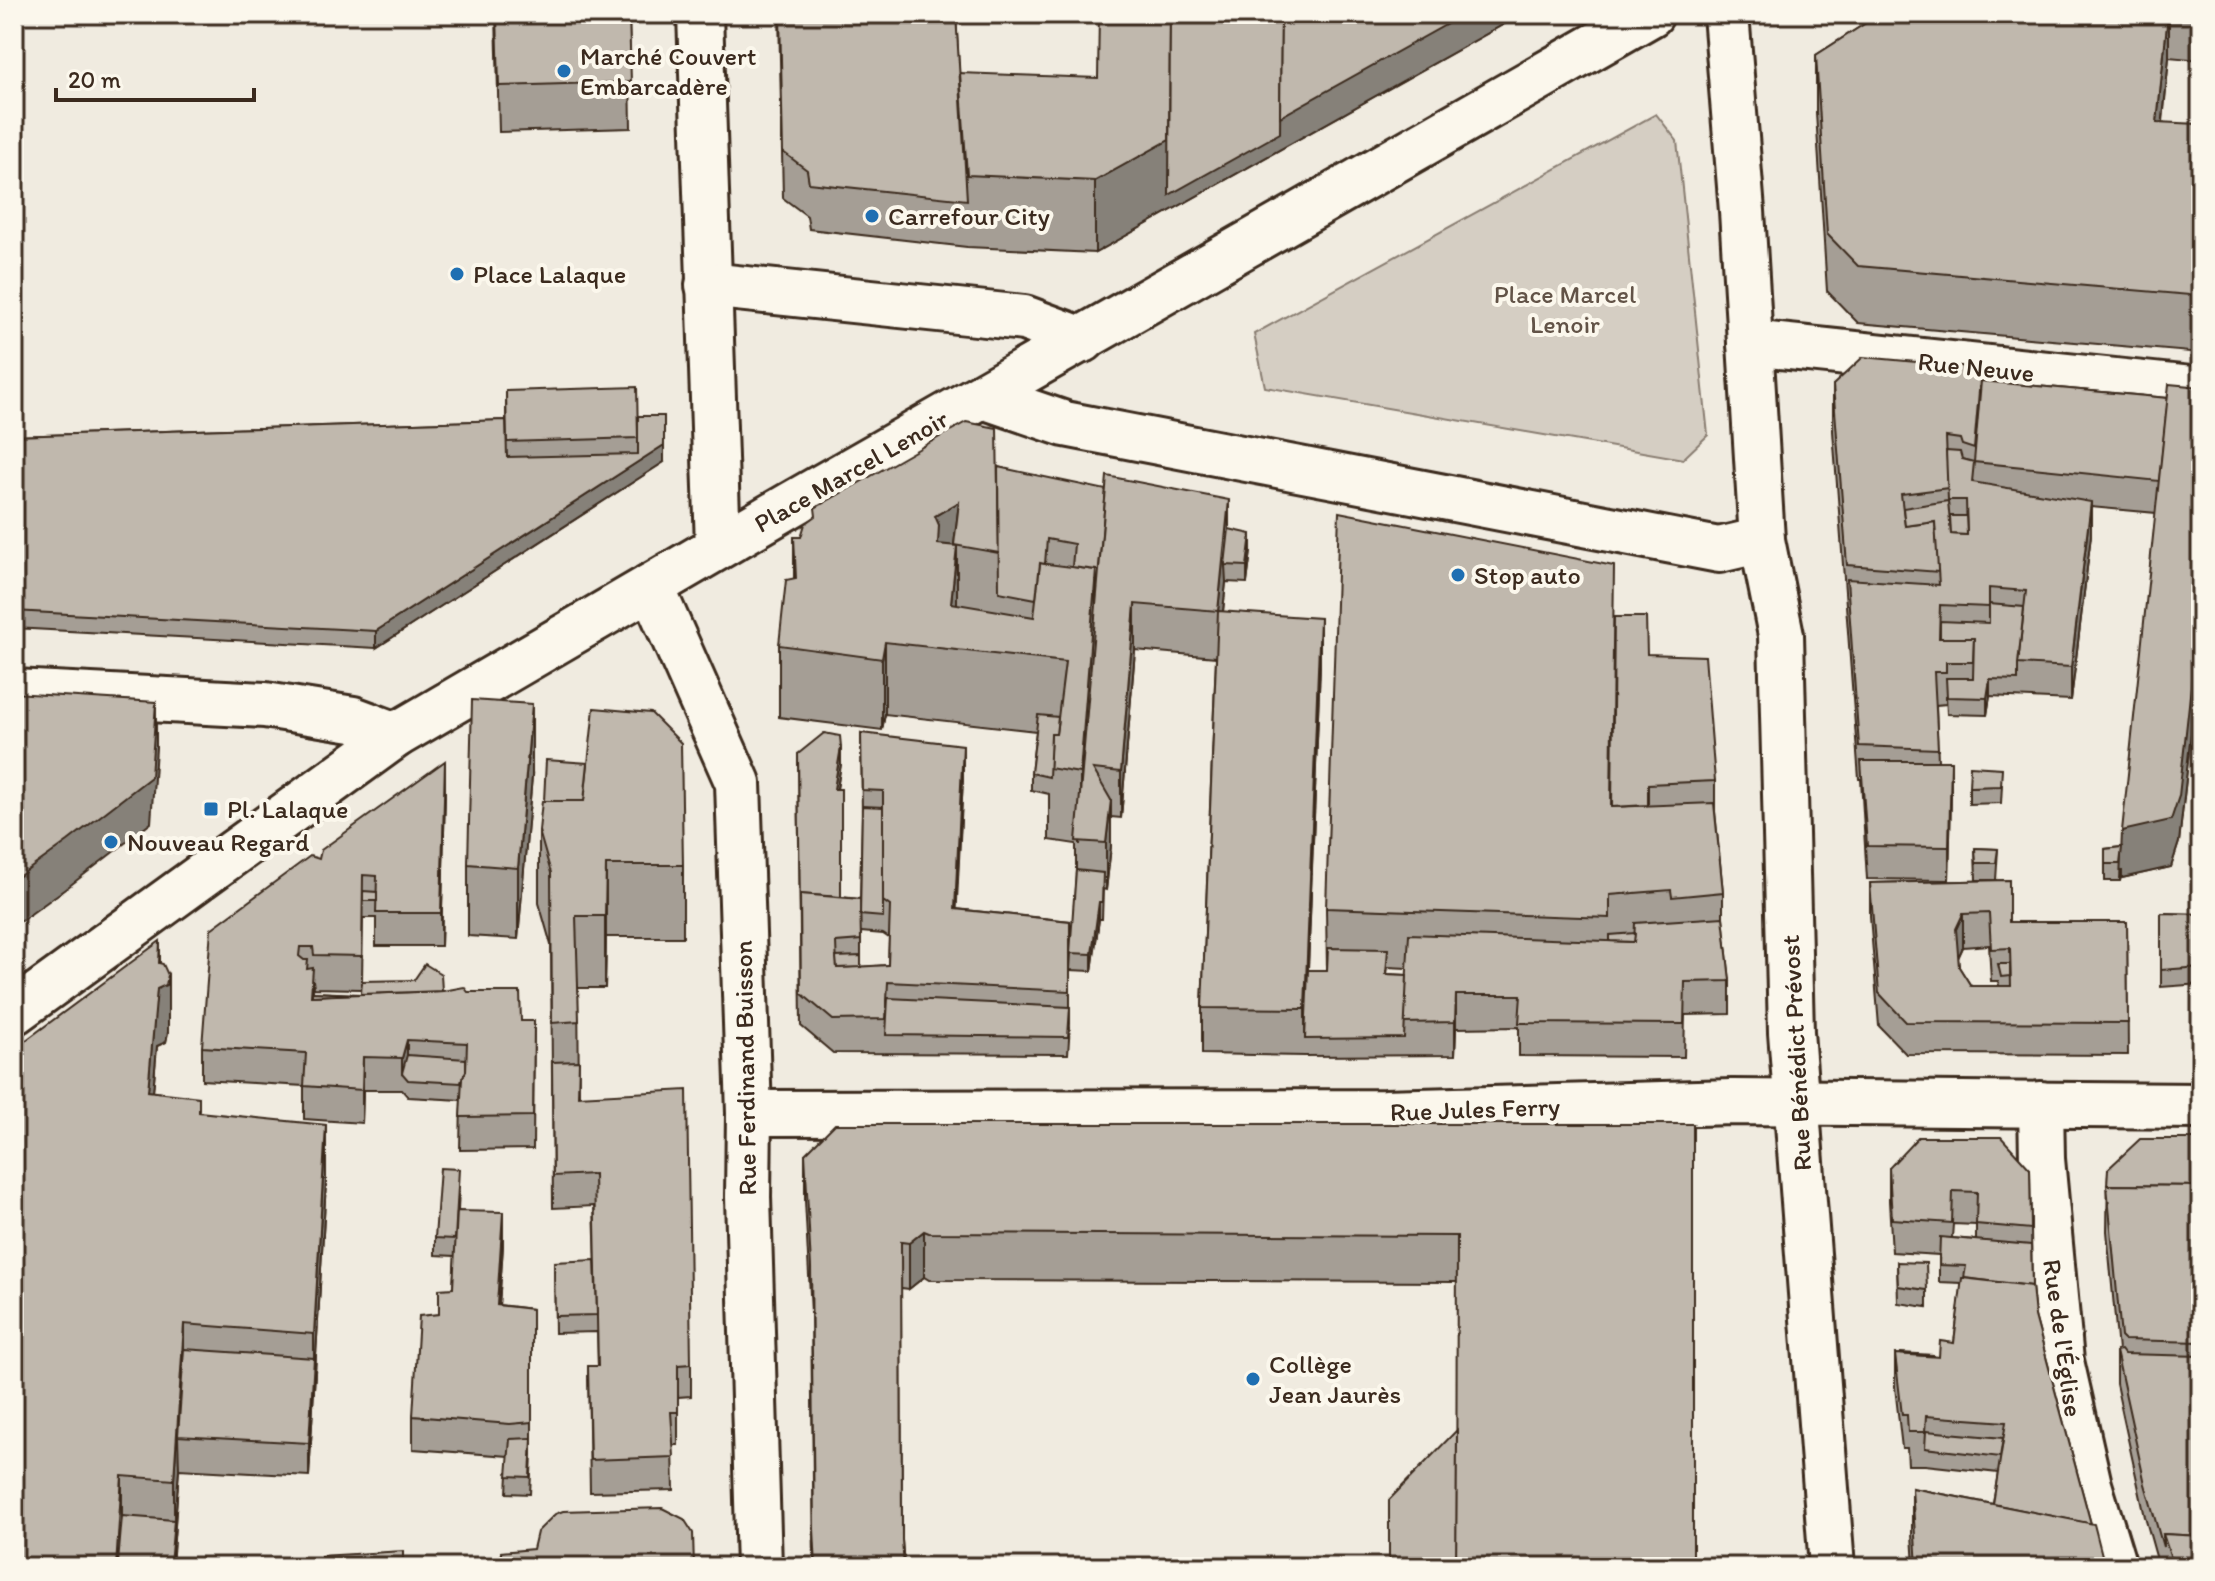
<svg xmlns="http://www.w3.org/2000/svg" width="2215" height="1581" font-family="Itim,sans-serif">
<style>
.green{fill:#d5cec3;stroke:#887c70;stroke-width:2}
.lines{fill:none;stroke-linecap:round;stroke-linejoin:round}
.minor-casing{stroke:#3b2a1e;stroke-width:50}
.minor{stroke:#fbf7ec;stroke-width:44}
.wall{fill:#a59e95;stroke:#3b2a1e;stroke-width:2;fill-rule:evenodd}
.shaded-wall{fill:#868179;stroke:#3b2a1e;stroke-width:2}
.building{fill:#c0b8ad;stroke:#3b2a1e;stroke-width:2;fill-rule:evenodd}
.poi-dot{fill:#1f6fb2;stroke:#fbf7ec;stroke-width:3}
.labels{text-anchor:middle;stroke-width:8;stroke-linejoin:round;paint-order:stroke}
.poi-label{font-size:26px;fill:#3b2a1e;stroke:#fbf7ec;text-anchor:start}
.park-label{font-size:26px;fill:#625347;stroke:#fbf7ec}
.street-label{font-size:26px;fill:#3b2a1e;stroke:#fbf7ec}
</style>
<rect width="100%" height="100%" fill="#f0ebe0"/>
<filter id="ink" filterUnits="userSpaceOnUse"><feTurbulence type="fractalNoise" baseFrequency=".0125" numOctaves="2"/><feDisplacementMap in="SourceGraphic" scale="16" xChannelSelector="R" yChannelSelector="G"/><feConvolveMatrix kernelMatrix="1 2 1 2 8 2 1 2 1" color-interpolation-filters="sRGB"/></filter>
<g filter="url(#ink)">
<polygon class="green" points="1656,114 1677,141 1708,435 1683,459 1265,387 1254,334"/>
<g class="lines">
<defs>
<g id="minor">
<polyline points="700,14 718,546"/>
<polyline points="1726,14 1742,211 1762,540 1781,635 1791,1032 1832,1567"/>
<polyline points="708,285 1024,318 1083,340"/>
<polyline points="1750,343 2201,390"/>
<polyline points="983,396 1065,424 1719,550 1762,540"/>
<polyline points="651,586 738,783 749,1113 748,1197 759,1567"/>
<polyline points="14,692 265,705 353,719 396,735"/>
<polyline points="14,1012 396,735 792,504 1651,14"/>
<polyline points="2041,1104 2042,1159 2061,1361 2089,1485 2114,1567"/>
<polyline points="749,1113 1384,1112 1732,1102 2201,1106"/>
</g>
</defs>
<use href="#minor" class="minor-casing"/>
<use href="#minor" class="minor"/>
</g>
<g class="wall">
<polygon points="496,14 629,14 631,128 499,132"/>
<polygon points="779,14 956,14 960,88 1098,78 1281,14 1522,14 1095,253 967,247 809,229 807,216 783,198"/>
<polygon points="1024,14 1035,14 1035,18 1024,17"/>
<polygon points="1880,14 2201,14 2201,60 2169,57 2163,122 2201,141 2201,353 1858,323 1827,291 1816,113 1816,55"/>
<polygon points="1981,381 2168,398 2201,387 2201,706 2194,706 2179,842 2171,867 2122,878 2122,870 2120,881 2105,881 2105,849 2122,847 2156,513 2091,507 2091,535 2071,700 1990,696 1987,715 1947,714 1946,695 1946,704 1936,705 1938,761 1951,794 1949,880 1867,879 1861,779 1859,779 1833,431 1833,385"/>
<polygon points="506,391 638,428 664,462 376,648 14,628 14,436 506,420"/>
<path d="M998,467L1229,529L1251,551L1247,583L1226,582L1223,612L1320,665L1308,970H1327L1326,908L1612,807L1647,654L1715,781V811L1723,892V917L1730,981V1014L1685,1015L1684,1057L1519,1056V1027L1456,1028L1455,1055L1305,1056L1202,1054V1008L1216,657L1135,650L1121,818L1111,817V846L1106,890L1103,889L1102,919H1099L1092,971L1070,970L1076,870V844L1049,840V794L1031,790V773L1036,731L885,714L882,730L779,717V645L794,578V537H801ZM1388,967L1407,968V975L1387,974Z"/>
<path d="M861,733L963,778L956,909L1070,921V1024L1068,1054L833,1053L801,1026L798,754L841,764L837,789L841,897L860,899L862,815ZM861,932L883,934L889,938L888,965L861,967Z"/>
<polygon points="532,776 518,939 468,936 468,864"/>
<polygon points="2002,785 2001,803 1969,804 1969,787"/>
<path d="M445,794L441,946H376V918H363L362,981L442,991L468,992L521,1021H534L533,1149L460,1150L461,1100L408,1097L402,1090H363L362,1123L304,1119V1086L202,1080V1047L319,859ZM313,980L314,988L361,989V994L313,992Z"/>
<polygon points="539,831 683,865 683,937 606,937 605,988 578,988 579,1096 691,1364 691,1396 678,1397 678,1445 673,1445 674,1490 590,1492 588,1366 598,1366 597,1332 555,1333 554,1262 596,1266 594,1206 553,1208 551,945 539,903"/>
<polygon points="1975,848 1998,849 1996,880 1976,880"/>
<path d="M2009,880V922H2127L2128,1055L1906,1054L1879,1026L1870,916V883ZM1989,945L1991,981H1998L1999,986H1971L1959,967L1958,958L1963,947Z"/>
<polygon points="2161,913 2201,914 2201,984 2161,987"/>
<polygon points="160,963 168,1032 166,1042 157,1046 153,1092 199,1112 326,1182 309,1476 179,1469 172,1567 14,1567"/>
<polygon points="1693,1124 1389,1567 1457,1430 1457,1282 929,1280 924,1277 909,1289 901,1288 902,1540 904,1567 814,1567 811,1313 805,1201 805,1154"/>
<polygon points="2201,1139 2201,1567 2159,1567 2145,1517 2116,1384 2116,1351 2118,1351 2107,1231 2108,1169"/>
<path d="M1889,1168L2030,1169L2032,1286L2035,1316L2091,1524L2105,1567H1914L1912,1534V1488L1993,1504L1998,1473L1925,1465H1908L1907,1448H1902L1895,1387V1354L1939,1357L1954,1343L1962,1283L1939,1282V1255L1892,1252L1889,1201ZM1953,1224L1976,1225V1240L1952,1238Z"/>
<polygon points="459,1186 458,1211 503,1245 499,1305 532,1309 532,1455 530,1494 507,1493 509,1456 413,1449 413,1416 439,1314 453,1288 455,1256 435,1255 435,1238"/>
<polygon points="1897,1262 1927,1290 1927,1307 1898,1303"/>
</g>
<g class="shaded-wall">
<polygon points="1465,14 1522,14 1095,253 1095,181 1169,140"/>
<polygon points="2168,14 2169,14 2169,57 2157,179 2157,122"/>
<polygon points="664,445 664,462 376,648 376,631"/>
<polygon points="1229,500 1229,546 1225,565 1226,582 1218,658 1218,611"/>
<polygon points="959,502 954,545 939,586 935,516"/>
<polygon points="2091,502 2091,535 2071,700 2071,667"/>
<polygon points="1251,534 1251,551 1247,583 1247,566"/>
<polygon points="957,546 957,618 951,603"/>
<polygon points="1096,570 1096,642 1080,845 1080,773"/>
<polygon points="1135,604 1135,650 1121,818 1121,772"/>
<polygon points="1320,618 1320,665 1305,1039 1305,1009"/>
<polygon points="885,642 885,714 882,730 882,659"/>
<polygon points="2194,659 2194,706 2179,842 2171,867 2122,878 2122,870 2120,881 2122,831"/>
<polygon points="1990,679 1990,696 1987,715 1987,698"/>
<polygon points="156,702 156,748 151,823 68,887 14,926 14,880"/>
<polygon points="532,704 532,776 518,939 518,868"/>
<polygon points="963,745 963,778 955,942 955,909"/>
<polygon points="841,747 841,764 834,806 834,789"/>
<polygon points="445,761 445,794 441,946 441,913"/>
<polygon points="1951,761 1951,794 1949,880 1949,847"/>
<polygon points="1111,800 1111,846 1106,890 1106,843"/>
<polygon points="606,865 606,937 605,988 605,916"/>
<polygon points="1099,902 1099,919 1092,971 1092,954"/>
<polygon points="1963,914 1963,947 1956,962 1956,929"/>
<polygon points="160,941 160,987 168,975 168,1032 166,1042 157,1046 148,1149 148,1091"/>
<polygon points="1456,995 1456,1028 1455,1055 1455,1022"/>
<polygon points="407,1040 407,1072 402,1073 402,1058"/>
<polygon points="363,1057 363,1090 362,1123 362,1090"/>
<polygon points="326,1125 326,1182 309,1476 309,1443 314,1358 314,1334"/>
<polygon points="503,1212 503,1245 497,1337 497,1305"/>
<polygon points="924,1231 924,1277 909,1289 909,1243"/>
<polygon points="184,1324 184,1381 178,1436 179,1469 174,1537 172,1567 170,1567 174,1520 174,1480"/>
<polygon points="122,1476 122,1533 120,1567 116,1567"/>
</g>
<g class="building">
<polygon points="497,14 629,14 631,82 499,86"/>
<polygon points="780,14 956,14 967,200 809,183 807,170 783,152"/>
<polygon points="1099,14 1170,14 1169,140 1095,181 967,175 960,73 1098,78"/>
<polygon points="1170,14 1281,14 1280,133 1169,195"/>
<polygon points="1281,14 1465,14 1280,117"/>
<polygon points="1880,14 2168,14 2157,122 2199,124 2198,141 2201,141 2201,296 1858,266 1827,234 1816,55"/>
<polygon points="1863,357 1981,368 1974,449 1962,445 1960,439 1946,437 1948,488 1901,494 1905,526 1935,522 1939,572 1847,565 1833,385"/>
<polygon points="1981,381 2168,398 2159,481 1974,462"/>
<polygon points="2169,384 2201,387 2201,660 2194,659 2179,796 2171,820 2122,831"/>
<polygon points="637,387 638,438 507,442 506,391"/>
<polygon points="638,416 664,416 664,445 376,631 14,611 14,436 506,420 507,457 638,454"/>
<polygon points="966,422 997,428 999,553 954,545 959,502 935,516 939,525 938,544 957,546 951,603 1034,617 1040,563 1096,570 1080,773 1049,768 1051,734 1056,734 1065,662 885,642 882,659 779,645 786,580 796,578 794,537 801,537 805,524 816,516 815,508"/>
<polygon points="1946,451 1960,452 1962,459 1974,462 1972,482 2091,502 2071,667 2018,664 2026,591 1989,588 1989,607 1940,605 1939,638 1974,638 1973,662 1946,662 1946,672 1934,672 1938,749 1859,746 1847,579 1939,585 1935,522 1905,526 1903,508 1948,501 1951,534 1967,535 1966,500 1948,500"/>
<polygon points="998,467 1106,490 1096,600 1096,570 1072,567 1074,544 1047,539 1045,564 1040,563 1036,599 999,592"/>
<polygon points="1107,476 1229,500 1218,611 1135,604 1121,772 1093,769 1111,800 1106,843 1076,841"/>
<polygon points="1339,512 1614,566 1611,807 1714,803 1723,892 1672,897 1671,890 1610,895 1610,918 1326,908"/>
<polygon points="1950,516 1966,516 1967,535 1951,534"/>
<polygon points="1229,529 1251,534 1247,566 1225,565"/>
<polygon points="1989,604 2024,607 2018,664 2018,680 1990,679 1987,698 1947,697 1946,678 1973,678 1974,638 1940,638 1940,621 1989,623"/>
<polygon points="1218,611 1320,618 1305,1009 1202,1008"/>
<polygon points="1614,617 1646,617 1647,654 1705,656 1715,781 1648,784 1648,805 1612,807"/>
<polygon points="14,693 156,702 151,777 68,841 14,880"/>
<polygon points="472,700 532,704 518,868 468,864"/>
<polygon points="594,708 651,713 681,743 683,865 606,865 605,916 576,916 579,1021 552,1023 551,873 539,831 542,801 584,801"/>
<polygon points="1038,715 1058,717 1056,734 1051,734 1049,777 1031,773"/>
<polygon points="824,733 840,736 841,747 834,789 841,789 841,897 800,894 800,909 798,754"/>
<polygon points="861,733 963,745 955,909 1070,921 1070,991 888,982 886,1019 833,1020 801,993 800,894 860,899 861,940 836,942 837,968 888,965 890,906 883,901 883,791 862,790"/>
<polygon points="546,760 588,763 584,801 544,801"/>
<polygon points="445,761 441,913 376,913 377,876 363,875 362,956 314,955 313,947 300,947 299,956 304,960 308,960 307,969 313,968 311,996 443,991 464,987 468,992 520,992 521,1021 534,1021 533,1116 460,1117 462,1078 466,1071 467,1043 407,1040 402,1058 363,1057 362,1090 304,1086 306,1053 202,1047 211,929 310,856 319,859 321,850"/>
<polygon points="1861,761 1951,761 1949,847 1867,846"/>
<polygon points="1970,766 2002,768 2001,786 1969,787"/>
<polygon points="862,806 883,807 883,917 860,915"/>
<polygon points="2122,847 2120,864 2105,864 2105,849"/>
<polygon points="1975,848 1998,849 1996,863 1976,863"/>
<polygon points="1076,870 1103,873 1102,902 1099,902 1092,954 1070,953"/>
<path d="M2009,880V922H2127L2128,1023L1906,1022L1879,993L1870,883ZM1989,913L1991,949L2010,948L2011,986H1971L1959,967L1956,929L1963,914Z"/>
<polygon points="363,891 377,892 377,901 363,901"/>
<polygon points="2161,913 2201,914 2201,967 2161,970"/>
<polygon points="1723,917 1730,981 1685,982 1684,1024 1519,1023 1521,995 1456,995 1455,1022 1404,1023 1409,934 1634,942 1635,923"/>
<polygon points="1635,933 1634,942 1610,941 1610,935"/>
<polygon points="160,941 159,963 163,964 168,975 166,985 157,989 148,1091 199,1097 199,1112 326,1125 314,1334 184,1324 174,1480 122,1476 116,1567 14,1567 14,1049"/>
<polygon points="1328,948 1388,949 1386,974 1407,975 1404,1038 1305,1039 1308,970 1327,970"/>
<polygon points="861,956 861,967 837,968 836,957"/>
<polygon points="425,964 441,974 442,991 361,994 362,981 414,980"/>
<polygon points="1998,964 2010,964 2010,976 2001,977"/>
<polygon points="312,992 352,994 312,996"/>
<polygon points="888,998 1070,1007 1068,1037 886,1035"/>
<polygon points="407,1055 466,1059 466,1071 462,1078 461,1083 408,1080 402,1073"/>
<polygon points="579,1061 578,1096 687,1090 691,1364 678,1365 678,1412 671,1412 674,1457 590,1460 588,1366 598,1366 594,1174 553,1176 552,1062"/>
<polygon points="835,1124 1693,1124 1693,1561 1713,1561 1713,1567 1456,1567 1457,1236 929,1233 924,1231 909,1243 901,1242 902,1540 904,1567 816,1567 814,1529 811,1267 805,1154"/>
<polygon points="1918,1137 2001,1137 2030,1169 2031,1229 1976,1224 1977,1192 1953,1191 1952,1223 1892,1219 1889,1168"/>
<polygon points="2140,1139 2201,1139 2201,1186 2107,1185 2108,1169"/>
<polygon points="440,1168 459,1169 455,1239 435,1238"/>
<polygon points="2107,1185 2201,1186 2201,1342 2124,1340 2121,1337"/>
<polygon points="457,1211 503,1212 497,1305 532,1309 532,1422 510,1424 413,1416 419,1316 439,1314 439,1289 453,1288"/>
<polygon points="1940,1237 2031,1245 2032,1286 1964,1278 1966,1266 1939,1265"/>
<polygon points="595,1260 597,1315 555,1316 554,1262"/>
<polygon points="1897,1262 1926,1263 1927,1290 1898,1286"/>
<polygon points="1962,1278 2032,1286 2035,1316 2091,1524 1993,1504 2006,1422 1926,1416 1925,1432 1908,1432 1907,1415 1902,1415 1895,1354 1939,1357 1940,1341 1954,1343"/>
<polygon points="184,1349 314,1358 309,1443 178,1436"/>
<polygon points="2121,1350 2124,1354 2201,1356 2201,1536 2163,1534 2163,1547 2145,1484 2116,1351"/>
<polygon points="1901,1353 1933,1355 1933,1356 1901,1354"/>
<polygon points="1457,1430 1456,1567 1389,1567 1389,1500"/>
<polygon points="1926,1431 2003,1438 2000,1457 1925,1448"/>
<polygon points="532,1438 530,1477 507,1476 510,1439"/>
<polygon points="1912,1488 2094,1524 2105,1567 1917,1567"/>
<polygon points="662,1508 684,1519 693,1533 694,1567 501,1567 501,1552 533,1549 537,1532 555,1514 563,1511"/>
<polygon points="122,1516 174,1520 170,1565 118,1563"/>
<polygon points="2163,1534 2201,1536 2201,1567 2174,1567"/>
<polygon points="403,1551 403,1567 321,1567 321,1556"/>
</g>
</g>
<g class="poi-dot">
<circle cx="564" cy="71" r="8"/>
<circle cx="872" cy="216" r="8"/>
<circle cx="457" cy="274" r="8"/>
<circle cx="1458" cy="575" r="8"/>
<rect x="203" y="801" width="16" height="16" rx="4"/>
<circle cx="111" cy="842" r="8"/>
<circle cx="1253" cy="1379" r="8"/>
</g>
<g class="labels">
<g class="poi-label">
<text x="580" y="65">Marché Couvert<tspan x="580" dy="30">Embarcadère</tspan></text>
<text x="888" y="225">Carrefour City</text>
<text x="473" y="283">Place Lalaque</text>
<text x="1474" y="584">Stop auto</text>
<text x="227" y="818">Pl. Lalaque</text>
<text x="127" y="851">Nouveau Regard</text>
<text x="1269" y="1373">Collège<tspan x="1269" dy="30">Jean Jaurès</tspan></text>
</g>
<g class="park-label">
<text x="1565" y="303">Place Marcel<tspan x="1565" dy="30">Lenoir</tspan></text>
</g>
<g class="street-label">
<text transform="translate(1976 367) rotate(6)" y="9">Rue Neuve</text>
<text transform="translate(851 471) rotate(-30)" y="9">Place Marcel Lenoir</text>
<text transform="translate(1796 1053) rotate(-93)" y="9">Rue Bénédict Prévost</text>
<text transform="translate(745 1068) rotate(-91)" y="9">Rue Ferdinand Buisson</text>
<text transform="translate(1475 1109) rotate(-2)" y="9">Rue Jules Ferry</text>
<text transform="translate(2063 1338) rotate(82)" y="9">Rue de l'Église</text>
</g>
</g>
<rect width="2215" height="1581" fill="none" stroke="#fbf7ec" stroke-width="48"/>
<rect x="24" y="24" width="2167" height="1533" fill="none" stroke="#3b2a1e" stroke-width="3" filter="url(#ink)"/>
<path d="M56 88v12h198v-12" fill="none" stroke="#3b2a1e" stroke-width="4"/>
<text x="68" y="88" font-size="24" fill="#3b2a1e" stroke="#fbf7ec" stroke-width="6" paint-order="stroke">20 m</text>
</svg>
